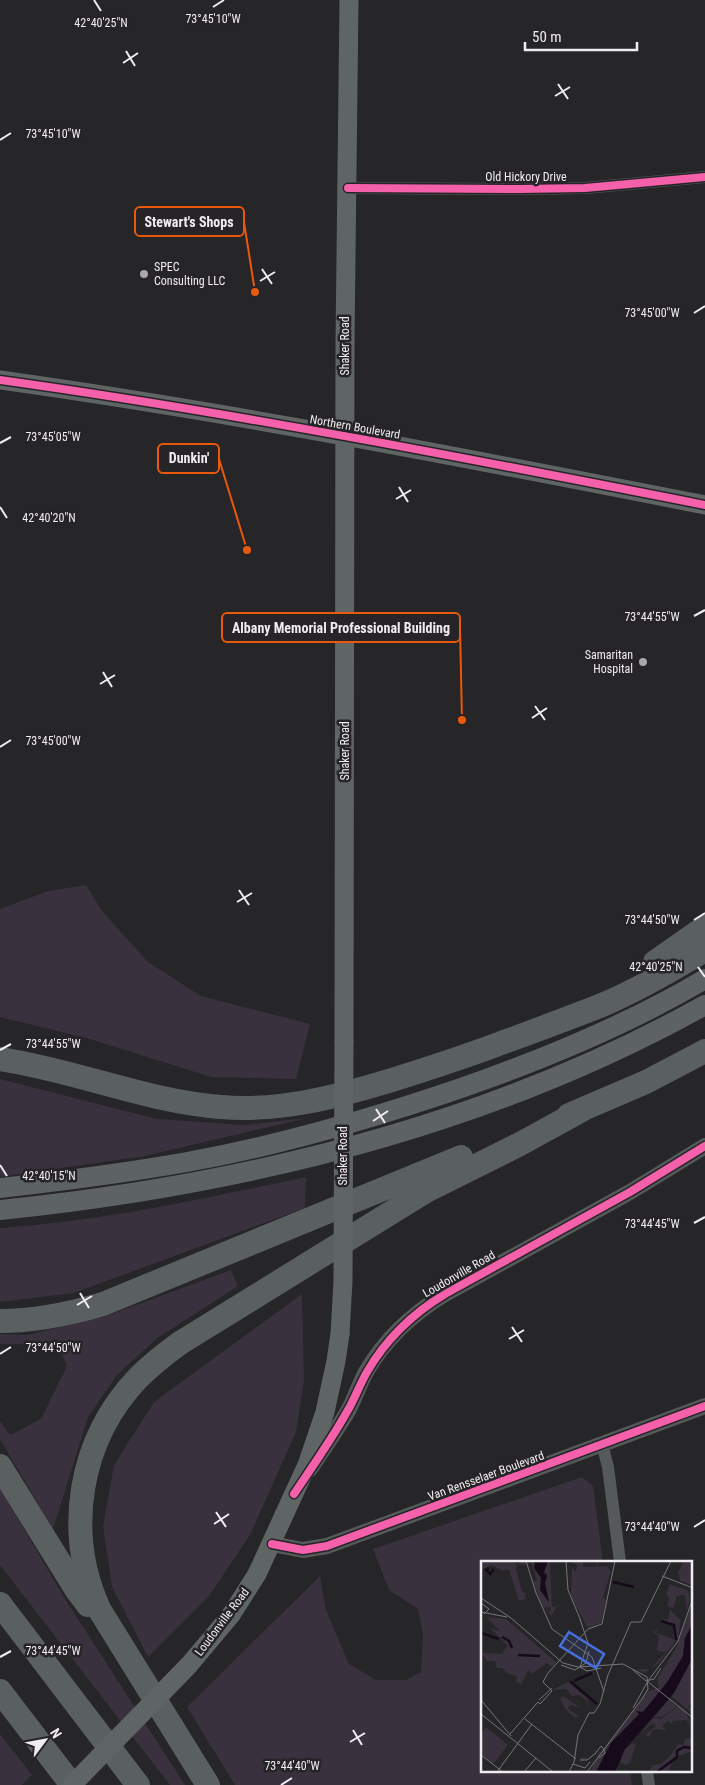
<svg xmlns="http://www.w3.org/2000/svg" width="705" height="1785" font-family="'Roboto Condensed',sans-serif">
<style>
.green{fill:#39313d}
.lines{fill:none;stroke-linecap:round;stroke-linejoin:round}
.minor{stroke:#555959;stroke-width:12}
.tertiary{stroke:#555959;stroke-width:16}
.secondary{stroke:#5f6564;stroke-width:19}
.primary{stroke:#5d6263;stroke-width:20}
.motorway{stroke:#5a6060;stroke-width:24}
.secondary-bridge{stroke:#5f6564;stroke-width:19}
.cycleway-casing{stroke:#272428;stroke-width:11}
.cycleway{stroke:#f560ab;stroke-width:8}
.ticks{fill:none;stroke:#efedf0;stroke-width:2}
.poi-dot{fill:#a9a7aa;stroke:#272428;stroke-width:2}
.labels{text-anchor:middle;stroke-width:5;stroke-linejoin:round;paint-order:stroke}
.street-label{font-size:12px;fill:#efedf0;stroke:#272428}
.poi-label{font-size:12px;fill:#efedf0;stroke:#272428;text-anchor:start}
.inset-river{fill:none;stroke:#170a1b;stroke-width:2.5}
.inset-road{fill:none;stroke:#767577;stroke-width:1}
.view{fill:#476edd;fill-opacity:0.15;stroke:#476edd;stroke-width:2.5}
.inset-edge{fill:none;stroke:#efedf0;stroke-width:2.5}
.ticks-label{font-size:12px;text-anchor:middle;fill:#efedf0;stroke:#272428;stroke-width:5;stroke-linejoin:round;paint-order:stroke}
.leader{fill:none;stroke:#e8590c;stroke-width:2}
.callout-dot{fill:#e8590c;stroke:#272428;stroke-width:2}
.callout{fill:#272428;stroke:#e8590c;stroke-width:2}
.callout-label{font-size:14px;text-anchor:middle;font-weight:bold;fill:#efedf0}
</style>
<rect width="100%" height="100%" fill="#262527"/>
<g class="green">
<polygon points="86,885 102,911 148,962 201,996 310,1024 296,1079 211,1077 90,1039 0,1017 0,909 48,891"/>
<polygon points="0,1079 157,1119 246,1125 308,1118 145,1156 0,1177"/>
<path d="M306,1177L305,1208L74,1293L0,1302V1228C104,1221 205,1198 306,1177Z"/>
<polygon points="231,1270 238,1286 156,1339 117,1375 88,1417 53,1529 0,1439 0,1421 10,1435 41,1419 67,1366 58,1345 0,1344 0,1334 27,1335 106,1316"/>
<polygon points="302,1294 304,1380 296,1432 250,1535 209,1596 148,1657 112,1587 103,1526 114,1465 154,1402"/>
<polygon points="582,1477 593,1486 603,1562 482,1562 482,1771 630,1771 632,1785 235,1785 187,1707 320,1576 326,1610 349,1664 376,1680 406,1680 421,1672 423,1634 418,1609 389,1590 373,1549"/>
<polygon points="0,1488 65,1599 185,1785 170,1785 0,1565"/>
<polygon points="0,1734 32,1775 22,1785 0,1785"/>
</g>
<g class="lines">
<g class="minor">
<polyline points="348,188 519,189 585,188 705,177"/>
<polyline points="602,1444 608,1467 620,1562"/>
<polyline points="647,1771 649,1785"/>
</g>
<g class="tertiary">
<path d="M310,1469C323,1450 336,1431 348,1411C355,1398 359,1385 366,1372C385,1339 412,1314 445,1294L630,1192L705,1146"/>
<polyline points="272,1544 303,1550 327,1546 705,1406"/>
</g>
<g class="secondary">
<path d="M0,380C236,413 471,459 705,505"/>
<polyline points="344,1042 345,342 349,0"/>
<polyline points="231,1615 257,1574 307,1465 325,1412 336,1361 340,1334"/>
</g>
<g class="primary">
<path d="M0,1188C63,1181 125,1173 187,1162C281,1145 374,1118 464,1087C547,1058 629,1024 705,979"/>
<path d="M0,1210C243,1185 490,1125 705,1005"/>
</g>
<g class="motorway">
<polyline points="655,962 705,927"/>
<path d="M0,1059C75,1070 145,1101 221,1107C280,1112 336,1097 392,1080C427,1069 461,1058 496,1045C531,1032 567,1019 602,1005C638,990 672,970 705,950"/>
<polyline points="569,1115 646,1082 705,1051"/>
<path d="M0,1321C35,1321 69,1314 103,1304L461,1157"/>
<polyline points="0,1466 76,1589 88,1605"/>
<polyline points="0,1604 138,1785"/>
<polyline points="0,1691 72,1785"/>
<path d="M208,1785L99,1609C64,1531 79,1440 138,1378C151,1365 165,1354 180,1343L426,1191L520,1144L582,1110"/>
</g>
<g class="secondary-bridge">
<polyline points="340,1334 343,1281 344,1042"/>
<polyline points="72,1785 189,1665 231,1615"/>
</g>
<defs>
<g id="cycleway">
<polyline points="348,188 519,189 585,188 705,177"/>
<path d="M0,380C236,413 471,459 705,505"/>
<path d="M294,1494C312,1467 332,1439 348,1410C355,1398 360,1384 367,1372C386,1339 412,1314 445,1294L630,1192L705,1146"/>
<polyline points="272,1544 303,1550 327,1546 705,1406"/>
</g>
</defs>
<use href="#cycleway" class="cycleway-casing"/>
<use href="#cycleway" class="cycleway"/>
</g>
<path class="ticks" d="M94,0L101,11M213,7L224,0M126,51L135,66M123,63L138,53M558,84L568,99M555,96L570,87M0,140L11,133M262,269L272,284M260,281L275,272M694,313L705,306M0,443L11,437M399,487L408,502M396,499L411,490M0,507L7,518M694,616L705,610M103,672L112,687M100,684L115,675M535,706L545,720M532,718L547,708M0,747L11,740M239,890L249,905M237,902L252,893M694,920L705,913M698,967L705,977M0,1050L11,1044M376,1109L385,1123M373,1121L388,1111M0,1165L7,1176M694,1223L705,1217M80,1293L89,1308M77,1305L92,1296M512,1327L522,1342M509,1339L524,1330M0,1354L11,1347M216,1512L226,1527M214,1524L229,1514M694,1527L705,1520M0,1657L11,1651M353,1730L362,1745M350,1742L365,1733M281,1785L292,1778"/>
<g class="poi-dot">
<circle cx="144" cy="274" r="5"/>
<circle cx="643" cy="662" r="5"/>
</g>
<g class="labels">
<g class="street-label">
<text x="526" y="181">Old Hickory Drive</text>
<text transform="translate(345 346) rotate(-90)" y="4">Shaker Road</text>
<text transform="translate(355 427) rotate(10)" y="4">Northern Boulevard</text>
<text transform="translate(345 751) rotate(-90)" y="4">Shaker Road</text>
<text transform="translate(343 1156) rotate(-90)" y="4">Shaker Road</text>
<text transform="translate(459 1274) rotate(-30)" y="4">Loudonville Road</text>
<text transform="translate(486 1476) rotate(-20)" y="4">Van Rensselaer Boulevard</text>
<text transform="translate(222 1622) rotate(-53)" y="4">Loudonville Road</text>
</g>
<g class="poi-label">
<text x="154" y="271">SPEC<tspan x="154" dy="14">Consulting LLC</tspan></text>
<text x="633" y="659" text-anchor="end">Samaritan<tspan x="633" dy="14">Hospital</tspan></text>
</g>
</g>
<g transform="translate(481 1561)">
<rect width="211" height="211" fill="#262527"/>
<path d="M0,0H35V4L40,0H45L44,4L36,3L35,9L41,30L45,33L43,36L47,37L38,40L28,9H20L11,4L0,9ZM50,0H69L71,46L76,45L70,55L64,47L70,51L69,46L62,47L52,21L56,19ZM90,0L102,1V6H115L116,0L117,6L126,5L130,11L122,36L125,39L120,62L107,67L90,36L91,6L94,11L97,5ZM211,0V24L199,20L197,11L202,2ZM189,23L207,30L209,38L206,49L204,34L196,35L192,47L186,45L188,37L185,33ZM211,42V64L204,77L202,95L187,120L172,140L129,183L115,211H109L118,192L113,190L108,197L100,199V196L108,197L112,191L114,189L119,192L167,130L178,127L176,118L195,87ZM189,48L199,59L198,75L177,103L163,112L155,108H169L185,91L176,90L178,75L172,71L173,67V71L177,67L175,72L192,78L193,65L180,57L187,59ZM5,56L25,58L75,101L71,106L66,102L51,113L47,109L40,124L35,121L36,115L25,112L22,107H16L14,100H6L1,92L21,93L26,85L28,86L9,67L19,70ZM211,98V142L207,146L211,147V152L190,135ZM87,121L106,137L109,151L105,139L98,134L91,135L85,128L71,129ZM82,135L100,147L90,144L86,147L98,155L94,157L85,149L79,138ZM188,138L196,146L181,156H173ZM198,145L204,149L210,164L205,159L192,160L191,163L186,160L181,165L186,170L177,168L171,169L169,176L165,175L167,172L162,175L175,165L172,162L159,173L172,157L180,158ZM5,166L27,184L12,203L0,193V173ZM211,177V190L191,198L188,211H168L171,204L180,203L189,195L197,183L202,184L204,178ZM152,182L155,183L149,202L144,204L139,201L144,188Z" fill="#39313d"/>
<path d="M54,0H67L63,11L66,15L64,22L68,41L59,29L60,17L53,7ZM211,64V98L193,132L144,188L134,211H115L130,182L158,153L155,150L162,151L187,120L202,95L204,77Z" fill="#170a1b"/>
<path class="inset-river" d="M8,7L5,9L9,13L13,8M132,21L153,26M180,60L193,64L195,79M0,72L18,78M21,76L28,80L31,87M37,94L59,95M89,120L116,143M93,120L111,112M176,211L196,196V190L203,186L212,187"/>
<path class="inset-road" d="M45,0L55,32L71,68L111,96L123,131M85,0L87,29L100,60M181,15L212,27M0,37L30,57L82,102L97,106L142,103L166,116L167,128L161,138L106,211M0,42L8,48L3,53M0,51L26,56M99,58L107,82L99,106L106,110L120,107M80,104L94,109L105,102L108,90M152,109L165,120L173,118L180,107M166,120L212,157M0,139L30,175M58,139L71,127M57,141L59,143L71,130L62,121L67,112L107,68L121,63L134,0M152,147L167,120L197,80L212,37M0,153L72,211M44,158L95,198M29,173L57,141M114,193L120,185L122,187L124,192L118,197M0,194L22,211M99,199H106L115,192M92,203L104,207L109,201M16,211L51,163M43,211L55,197M88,211L93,201L97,174L108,152H113L119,143L127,114L150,61H160L190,0"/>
<path class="view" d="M88,71L123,93L115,107L79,85Z"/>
<rect width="211" height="211" class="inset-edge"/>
</g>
<g class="ticks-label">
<text x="213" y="23">73°45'10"W</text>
<text x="101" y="27">42°40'25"N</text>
<text x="53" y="138">73°45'10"W</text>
<text x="652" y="317">73°45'00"W</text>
<text x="53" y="441">73°45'05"W</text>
<text x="49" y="522">42°40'20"N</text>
<text x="652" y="621">73°44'55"W</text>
<text x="53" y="745">73°45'00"W</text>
<text x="652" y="924">73°44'50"W</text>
<text x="656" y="971">42°40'25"N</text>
<text x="53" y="1048">73°44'55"W</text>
<text x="49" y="1180">42°40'15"N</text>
<text x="652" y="1228">73°44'45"W</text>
<text x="53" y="1352">73°44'50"W</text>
<text x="652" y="1531">73°44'40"W</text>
<text x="53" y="1655">73°44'45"W</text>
<text x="292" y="1770">73°44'40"W</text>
</g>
<path class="leader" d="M255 292L244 222M247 550L219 459M462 720L460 628"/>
<g class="callout-dot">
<circle cx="255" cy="292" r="5"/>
<circle cx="247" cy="550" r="5"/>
<circle cx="462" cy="720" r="5"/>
</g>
<g class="callout">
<rect x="135" y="207" width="109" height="29" rx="5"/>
<rect x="158" y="444" width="61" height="29" rx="5"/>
<rect x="222" y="613" width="238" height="29" rx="5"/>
</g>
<g class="callout-label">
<text x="189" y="227">Stewart's Shops</text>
<text x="189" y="463">Dunkin'</text>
<text x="341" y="633">Albany Memorial Professional Building</text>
</g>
<g transform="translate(45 1740) rotate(58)" stroke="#272428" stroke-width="4" paint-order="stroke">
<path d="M0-4L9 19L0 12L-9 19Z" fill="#efedf0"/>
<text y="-8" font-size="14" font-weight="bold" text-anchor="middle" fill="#efedf0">N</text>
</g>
<path d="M525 42v8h112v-8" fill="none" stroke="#efedf0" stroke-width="2.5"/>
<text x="532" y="42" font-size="15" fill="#efedf0" stroke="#272428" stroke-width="4" paint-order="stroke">50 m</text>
</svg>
